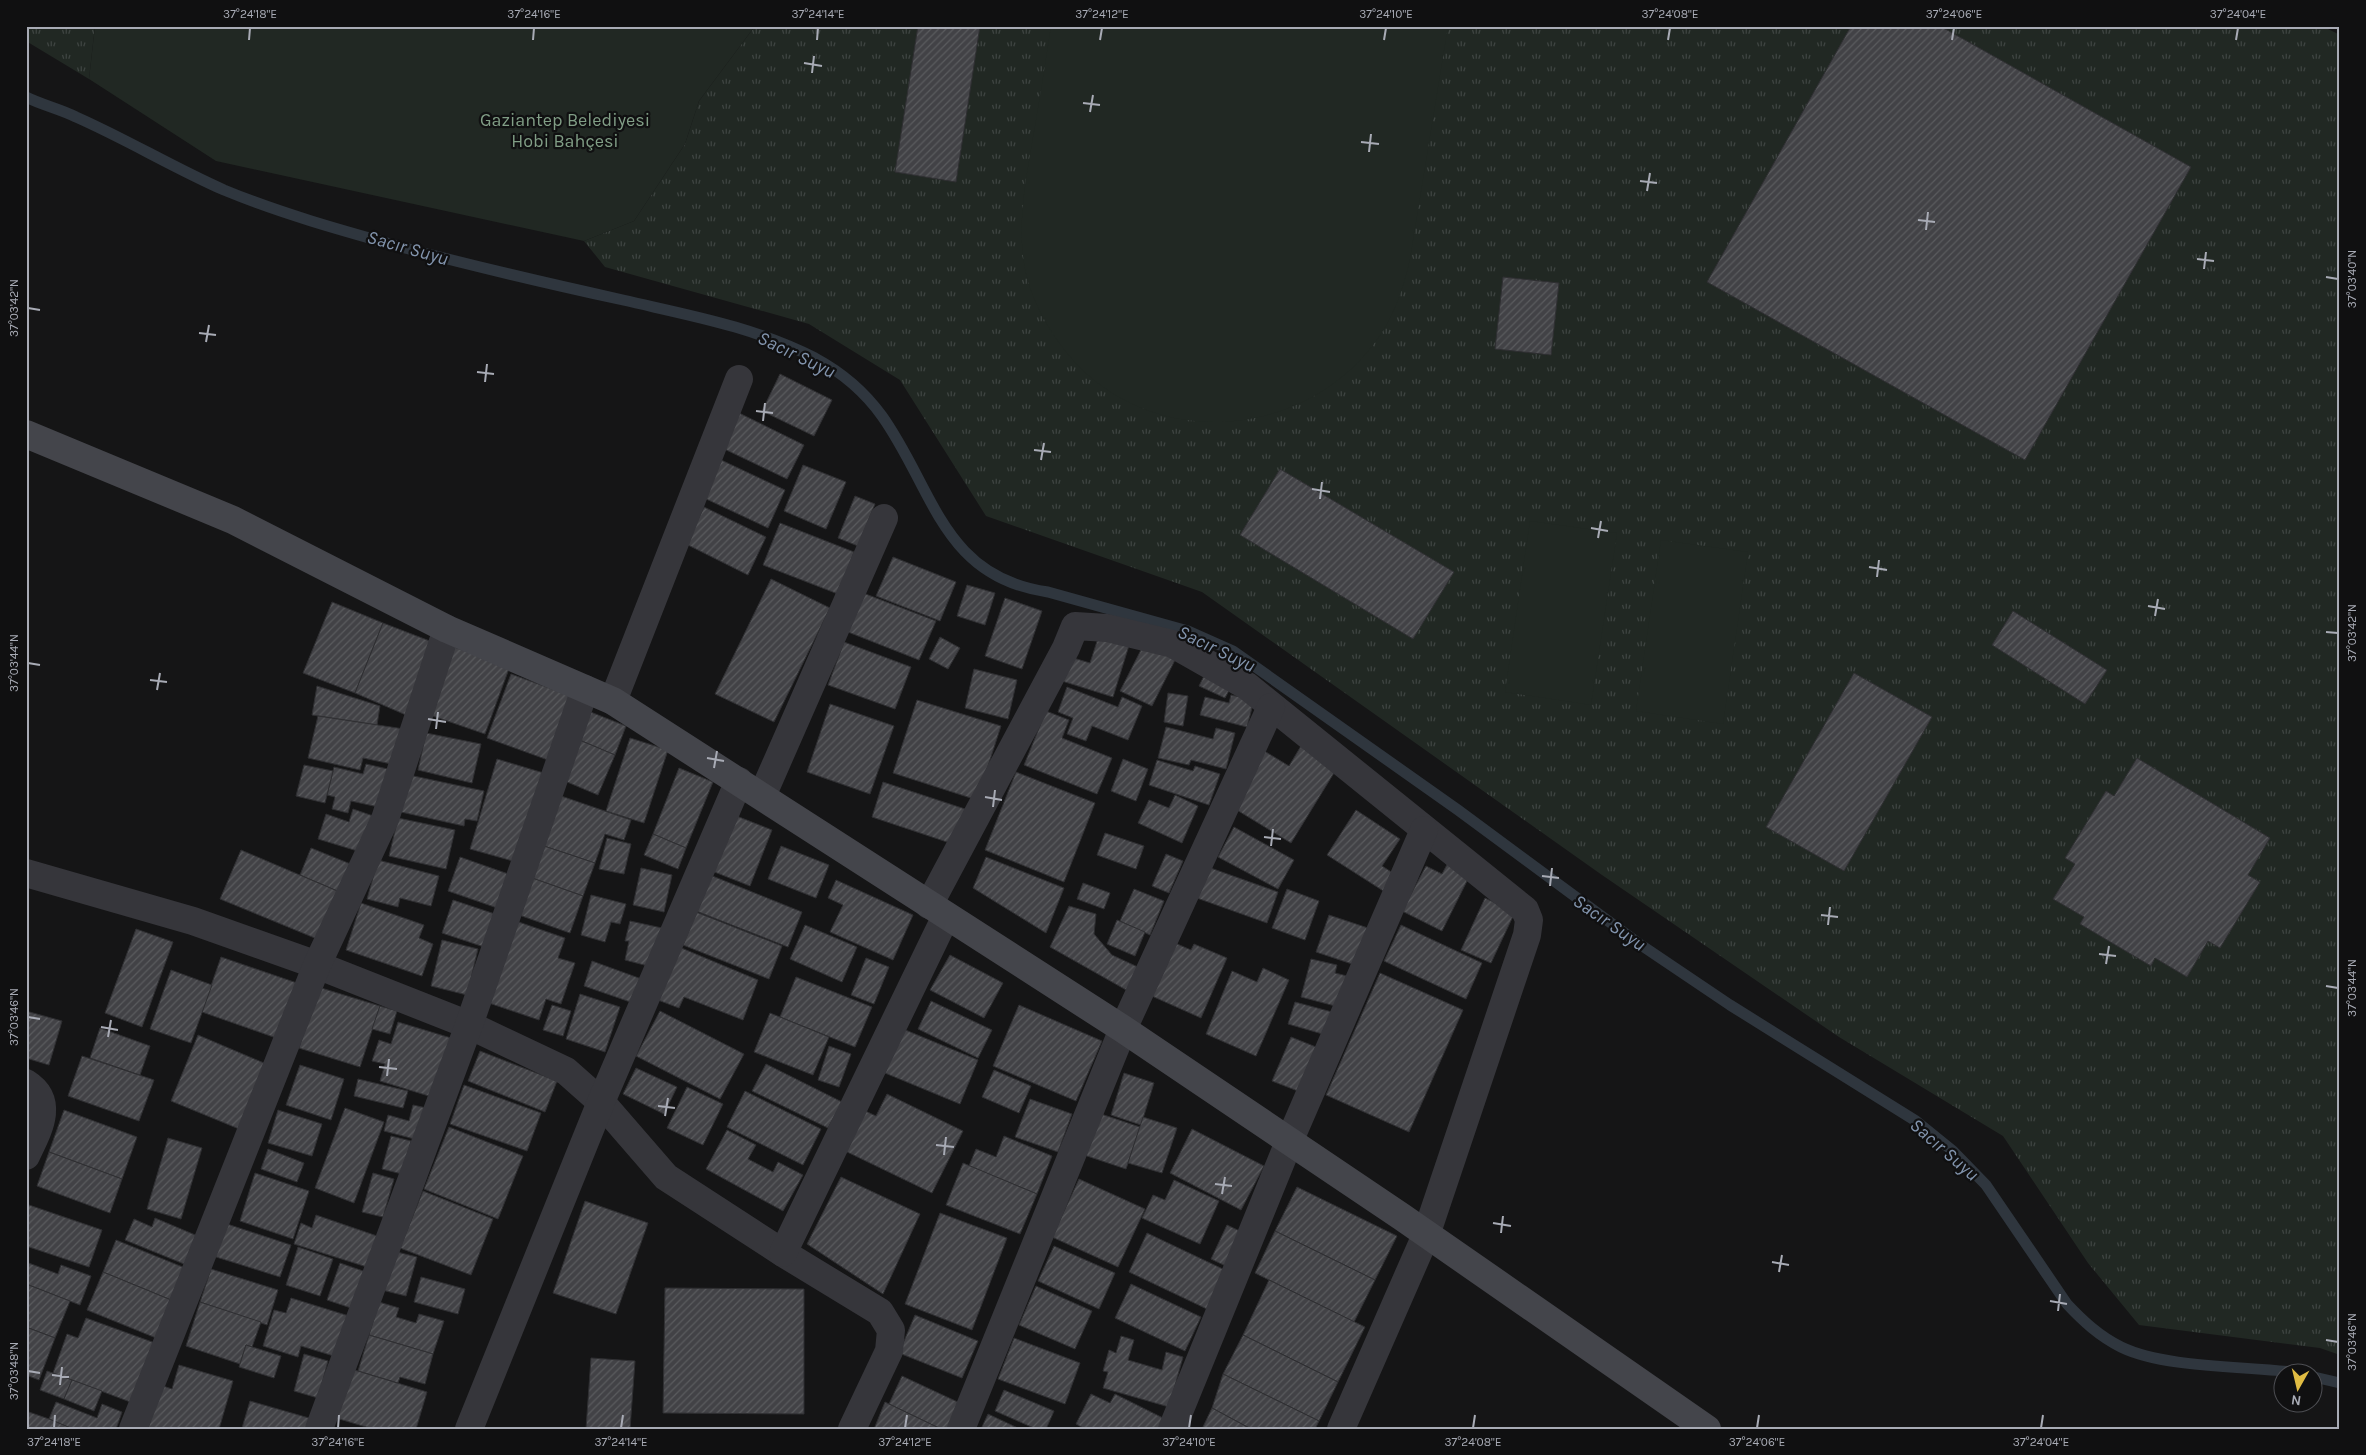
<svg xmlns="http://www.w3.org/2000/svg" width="2366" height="1455" font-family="Karla,sans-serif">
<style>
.park{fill:url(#park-tufts)}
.garden{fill:#212823}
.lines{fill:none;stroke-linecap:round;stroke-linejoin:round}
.stream{stroke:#2f363e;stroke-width:11}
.building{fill:url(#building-hatch);stroke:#2f2f32}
.street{stroke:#36363b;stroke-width:28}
.secondary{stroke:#44454b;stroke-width:28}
.ticks{fill:none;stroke:#a8abb5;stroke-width:2}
.labels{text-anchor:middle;stroke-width:4.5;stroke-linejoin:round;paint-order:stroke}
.park-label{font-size:18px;fill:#819e86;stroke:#101011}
.water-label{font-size:19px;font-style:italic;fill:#8294ad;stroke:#101011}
.neatline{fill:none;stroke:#a8abb5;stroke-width:2}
.ticks-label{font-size:12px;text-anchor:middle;fill:#a8abb5}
</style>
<defs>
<pattern id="park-tufts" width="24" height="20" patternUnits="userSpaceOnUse" patternTransform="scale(1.25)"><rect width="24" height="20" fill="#212823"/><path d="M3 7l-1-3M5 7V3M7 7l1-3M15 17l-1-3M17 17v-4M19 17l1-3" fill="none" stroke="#3e4441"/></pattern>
<pattern id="building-hatch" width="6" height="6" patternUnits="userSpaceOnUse" patternTransform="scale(1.25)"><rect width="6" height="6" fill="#424246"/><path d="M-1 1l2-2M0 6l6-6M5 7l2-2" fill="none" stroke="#5a5b5e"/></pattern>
</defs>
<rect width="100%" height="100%" fill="#151516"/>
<g class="park">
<polygon points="26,26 95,26 89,79 26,41"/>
<polygon points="755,26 2322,26 2340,35 2340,1355 2320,1348 2139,1325 2088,1263 2003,1136 1839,1037 1602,875 1202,592 986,516 900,380 809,324 605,267 584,241 634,221 685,144 699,101"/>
</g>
<g class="garden">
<polygon points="95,26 755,26 699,101 685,144 634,221 584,241 216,161 89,79"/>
<path d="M1051,26H1448L1410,259C1403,290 1393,320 1373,345C1300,440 1153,450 1072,359C1050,333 1032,303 1025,269C1017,226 1025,185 1032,143C1039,104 1045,65 1051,26Z"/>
<polygon points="1530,521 1617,533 1591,705 1505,692"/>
<polygon points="1661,540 1748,552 1723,724 1636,711"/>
</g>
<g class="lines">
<g class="stream">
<path d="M26,97C42,105 60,109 76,117C126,139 174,168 224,190C282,214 344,231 405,248C477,267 550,284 623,300C692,316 751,326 815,358C841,372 864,391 882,416C934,489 942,577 1048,592L1188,631L1233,651L1458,810L1638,943L1730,1005L1916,1121L1953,1151L1986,1185L2067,1304C2083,1321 2099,1336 2121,1347C2164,1368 2243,1366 2291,1372"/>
<polyline points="2314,1377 2340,1383"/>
</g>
</g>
<g class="building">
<polygon points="918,26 980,26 956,182 895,172"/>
<polygon points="1851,26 1940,26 2191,167 2025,460 1707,282"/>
<polygon points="1503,277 1559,283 1551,355 1495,349"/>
<polygon points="780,374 832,400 814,436 762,411"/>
<polygon points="735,411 804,445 787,479 718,446"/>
<polygon points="719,459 785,490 768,528 702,497"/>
<polygon points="803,465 846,482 826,529 784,511"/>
<polygon points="1280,469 1454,572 1413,639 1240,535"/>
<polygon points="855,496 875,504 858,546 838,538"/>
<polygon points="704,507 766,537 748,575 686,544"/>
<polygon points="780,523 854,552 838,594 763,565"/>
<polygon points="893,557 956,582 940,621 876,596"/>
<polygon points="771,579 830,608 774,722 715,694"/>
<polygon points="967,585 995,593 985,625 957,616"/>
<polygon points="863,593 936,621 919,660 848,632"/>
<polygon points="1005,598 1042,611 1022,669 985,656"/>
<polygon points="332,602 383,623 355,693 303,673"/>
<polygon points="2013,611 2107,670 2085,704 1992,645"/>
<polygon points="383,623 435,643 406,715 355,693"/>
<polygon points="1101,629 1131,639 1113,697 1062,681 1070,657 1090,663"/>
<polygon points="940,637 960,648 948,669 929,659"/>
<polygon points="844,642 911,667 895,709 828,685"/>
<polygon points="448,645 510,666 485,734 424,713"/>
<polygon points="1143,646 1179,652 1152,706 1120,691"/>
<polygon points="974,669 1017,680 1008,719 965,708"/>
<polygon points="1207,670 1233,683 1225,698 1199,686"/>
<polygon points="1854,673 1932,717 1844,871 1766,827"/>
<polygon points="511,674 571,696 548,760 487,738"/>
<polygon points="317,686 380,706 377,725 312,715"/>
<polygon points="1067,687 1118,707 1122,697 1142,706 1128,740 1092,726 1086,741 1067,734 1073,718 1058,712"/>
<polygon points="1168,693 1188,696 1183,726 1164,722"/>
<polygon points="1231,695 1254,700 1247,727 1200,715 1205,697 1229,703"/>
<polygon points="917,700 1001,726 977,800 893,773"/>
<polygon points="830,704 894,726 870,794 807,772"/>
<polygon points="588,711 626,726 615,755 577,739"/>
<polygon points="1046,711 1069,720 1062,738 1112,758 1097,794 1024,765"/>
<polygon points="318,716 404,729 396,765 363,758 360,770 308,758"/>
<polygon points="1166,727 1213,739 1216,728 1235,733 1226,769 1191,760 1189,765 1158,758"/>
<polygon points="426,733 481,744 472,783 418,770"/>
<polygon points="630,738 668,750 644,823 606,811"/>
<polygon points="577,739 615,755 598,795 560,779"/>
<polygon points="1301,746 1337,768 1291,843 1227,804 1261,749 1289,766"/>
<polygon points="2137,758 2270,838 2248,875 2260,882 2220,948 2208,941 2187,977 2155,958 2151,966 2080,924 2084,917 2053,899 2075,864 2065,858 2106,791 2114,796"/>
<polygon points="497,759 547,774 520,863 470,849"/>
<polygon points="1123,759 1148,769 1136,801 1111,791"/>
<polygon points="1157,760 1193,771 1195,766 1220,774 1209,805 1149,785"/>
<polygon points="366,764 392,770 383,808 351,801 348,813 332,809 335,797 327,795 334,767 363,774"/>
<polygon points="304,765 333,771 325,803 296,796"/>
<polygon points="679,768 713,782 686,848 653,834"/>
<polygon points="1016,772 1095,803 1064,882 985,850"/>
<polygon points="409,775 484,791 477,821 465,819 464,826 401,812"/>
<polygon points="883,782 965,809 953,844 872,817"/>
<polygon points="1175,795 1198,806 1182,843 1138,823 1149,800 1169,808"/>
<polygon points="561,796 631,820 624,840 605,834 595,863 544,846"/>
<polygon points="353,809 376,817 364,853 318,839 326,814 349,822"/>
<polygon points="1356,810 1400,839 1382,866 1396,875 1385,892 1327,855"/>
<polygon points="734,815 772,830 750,886 712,871"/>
<polygon points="398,818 455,830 446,869 389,856"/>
<polygon points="1234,827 1294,860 1278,889 1218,857"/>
<polygon points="1105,833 1144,846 1136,869 1097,855"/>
<polygon points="653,834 686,848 678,869 644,855"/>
<polygon points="607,838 631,844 624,874 599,869"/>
<polygon points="544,846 595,863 583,896 532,878"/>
<polygon points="781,846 829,865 816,898 768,879"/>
<polygon points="311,848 353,865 342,893 300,875"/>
<polygon points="241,850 342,893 322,941 220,899"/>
<polygon points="1166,854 1183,861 1169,893 1152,886"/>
<polygon points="460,857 514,876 503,910 448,891"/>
<polygon points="986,857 1064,888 1046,933 973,888"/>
<polygon points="1450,859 1472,871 1442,931 1402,911 1426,866 1442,874"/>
<polygon points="378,860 439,876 431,906 400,898 398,907 367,899"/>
<polygon points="1205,866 1278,892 1267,923 1194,897"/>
<polygon points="641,868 672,875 664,912 633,905"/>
<polygon points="710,875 802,912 788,947 696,911"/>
<polygon points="532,878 583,896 570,933 519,915"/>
<polygon points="836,880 913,915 893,960 830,932 843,905 828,898"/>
<polygon points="1083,883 1110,893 1104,909 1077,899"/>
<polygon points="1134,889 1164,901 1150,935 1120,921"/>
<polygon points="1287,889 1319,901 1305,940 1272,928"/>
<polygon points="591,895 626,904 620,924 611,922 605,942 581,935"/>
<polygon points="1485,898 1515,912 1491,963 1461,950"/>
<polygon points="453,900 501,916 490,949 442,933"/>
<polygon points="361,903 424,925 419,938 433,944 422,976 346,950"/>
<polygon points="1069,906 1096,914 1094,934 1112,955 1140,968 1128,991 1050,947"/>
<polygon points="696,912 782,946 769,979 683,945"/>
<polygon points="1329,915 1368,928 1355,965 1316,952"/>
<polygon points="510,919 565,938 558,958 575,963 561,1004 546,999 539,1020 483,1001"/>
<polygon points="1117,920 1145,932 1135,956 1107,944"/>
<polygon points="630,921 662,928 652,967 625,960 629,941 625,941"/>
<polygon points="805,925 857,947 842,982 790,959"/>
<polygon points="1401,925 1482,963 1466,999 1384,961"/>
<polygon points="136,929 173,942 142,1027 105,1013"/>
<polygon points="442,940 478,949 467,995 431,986"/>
<polygon points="1168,940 1191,950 1194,944 1227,958 1201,1018 1145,993"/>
<polygon points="679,947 758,980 743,1020 684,997 679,1008 658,1000"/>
<polygon points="950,955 1003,983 984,1018 930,990"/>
<polygon points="221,957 297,983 279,1039 202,1012"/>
<polygon points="866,958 889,967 874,1004 851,995"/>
<polygon points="1311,959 1337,965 1335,973 1347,976 1339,1007 1301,997"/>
<polygon points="592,961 647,981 639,1005 584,986"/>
<polygon points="1263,968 1289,980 1256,1056 1206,1034 1232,971 1257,982"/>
<polygon points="171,970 212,985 191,1043 150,1029"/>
<polygon points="1380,973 1463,1010 1409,1132 1326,1095"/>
<polygon points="796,977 872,1007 855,1047 780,1017"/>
<polygon points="318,987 380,1006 360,1067 299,1048"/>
<polygon points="580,994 620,1007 605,1052 566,1039"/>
<polygon points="931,1001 992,1030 978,1058 918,1029"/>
<polygon points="1295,1002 1332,1012 1326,1035 1288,1024"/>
<polygon points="552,1005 571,1011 563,1036 543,1030"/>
<polygon points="1019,1005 1102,1041 1076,1101 993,1066"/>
<polygon points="380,1006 397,1011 390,1034 372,1029"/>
<polygon points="26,1011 62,1021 49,1065 26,1058"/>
<polygon points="660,1011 744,1054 720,1099 636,1056"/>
<polygon points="770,1013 829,1037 813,1075 754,1052"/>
<polygon points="398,1022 451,1038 432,1097 380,1081 385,1064 372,1061 379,1040 391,1044"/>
<polygon points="100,1028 150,1046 140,1075 90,1058"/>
<polygon points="903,1029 978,1060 960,1104 885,1073"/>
<polygon points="198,1035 271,1066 244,1131 171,1101"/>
<polygon points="1291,1037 1321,1049 1303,1093 1272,1081"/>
<polygon points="829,1046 851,1054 839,1087 818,1080"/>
<polygon points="480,1051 557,1081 545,1112 468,1081"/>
<polygon points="82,1056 154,1080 139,1121 68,1096"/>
<polygon points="766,1064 842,1102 828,1128 752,1091"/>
<polygon points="300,1065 344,1079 331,1120 286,1105"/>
<polygon points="636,1068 677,1087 664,1114 623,1094"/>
<polygon points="994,1070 1031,1086 1019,1113 982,1097"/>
<polygon points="1124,1073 1154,1083 1141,1125 1111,1115"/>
<polygon points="358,1079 408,1091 403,1108 354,1096"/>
<polygon points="464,1085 541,1113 527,1151 450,1124"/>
<polygon points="687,1087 723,1104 703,1145 667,1128"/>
<polygon points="745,1091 821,1129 803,1165 727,1127"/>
<polygon points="887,1094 963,1131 932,1193 841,1149 861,1109 876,1116"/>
<polygon points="1030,1099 1072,1114 1058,1152 1015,1137"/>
<polygon points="413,1105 431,1109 422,1141 384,1131 388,1115 409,1121"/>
<polygon points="345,1108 384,1122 354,1203 315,1188"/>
<polygon points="64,1110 137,1137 122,1179 49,1152"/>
<polygon points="278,1110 322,1124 312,1156 268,1143"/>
<polygon points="1092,1111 1140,1127 1126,1169 1078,1153"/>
<polygon points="1143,1117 1177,1128 1162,1173 1128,1163"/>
<polygon points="449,1127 523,1156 498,1219 424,1189"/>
<polygon points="1192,1129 1264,1166 1241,1210 1170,1173"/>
<polygon points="727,1130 756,1145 748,1159 773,1172 778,1162 803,1175 783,1211 706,1169"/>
<polygon points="391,1136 411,1141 402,1174 382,1169"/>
<polygon points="1004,1136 1052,1156 1037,1194 969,1166 976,1149 996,1157"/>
<polygon points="168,1138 202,1148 181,1219 147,1209"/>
<polygon points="268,1149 304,1163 297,1182 261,1169"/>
<polygon points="49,1152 122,1179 110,1213 37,1186"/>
<polygon points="963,1163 1037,1194 1020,1234 946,1205"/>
<polygon points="255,1173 309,1191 293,1239 240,1221"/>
<polygon points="373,1173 394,1179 383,1217 362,1212"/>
<polygon points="841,1177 920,1214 883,1294 807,1244"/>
<polygon points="1079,1179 1145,1209 1118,1267 1052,1237"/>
<polygon points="1174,1180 1219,1201 1200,1244 1142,1218 1153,1195 1165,1200"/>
<polygon points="1297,1187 1397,1236 1375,1280 1275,1231"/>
<polygon points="423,1191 493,1219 471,1275 400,1248"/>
<polygon points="585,1201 648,1223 616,1314 553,1293"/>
<polygon points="26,1204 102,1230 89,1267 26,1246"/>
<polygon points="940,1213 1007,1238 972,1330 905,1304"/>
<polygon points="316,1215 380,1237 370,1268 294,1244 301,1223 312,1228"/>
<polygon points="155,1218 200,1237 189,1266 125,1240 134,1219 152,1227"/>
<polygon points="224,1223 291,1245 280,1277 213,1256"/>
<polygon points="1227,1225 1246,1234 1230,1268 1211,1259"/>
<polygon points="1275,1231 1375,1280 1354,1322 1255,1273"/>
<polygon points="1147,1233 1227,1271 1209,1310 1129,1272"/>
<polygon points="116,1240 190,1270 176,1302 103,1272"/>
<polygon points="1054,1246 1115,1273 1099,1309 1038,1281"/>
<polygon points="298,1247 333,1259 320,1296 286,1285"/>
<polygon points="393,1251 417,1257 406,1296 382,1290"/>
<polygon points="26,1262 58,1274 61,1265 91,1276 80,1305 26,1284"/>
<polygon points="340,1263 366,1272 354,1309 327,1300"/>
<polygon points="211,1269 278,1290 267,1325 200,1302"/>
<polygon points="103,1272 176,1302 161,1340 87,1310"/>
<polygon points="421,1277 465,1289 458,1314 414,1302"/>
<polygon points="1269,1280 1365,1327 1338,1382 1243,1335"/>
<polygon points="26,1284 70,1301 55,1338 26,1327"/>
<polygon points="1131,1284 1201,1317 1185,1351 1115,1318"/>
<polygon points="1036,1286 1092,1311 1075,1349 1019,1325"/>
<polygon points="665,1288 804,1289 804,1414 663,1413"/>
<polygon points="291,1298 349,1316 337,1357 301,1346 298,1357 263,1346 274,1310 286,1313"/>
<polygon points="200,1302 261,1322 252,1347 246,1345 240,1364 186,1346"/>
<polygon points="379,1302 399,1308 396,1317 416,1323 419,1314 444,1321 433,1354 369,1335"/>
<polygon points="915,1315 978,1341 962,1378 899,1353"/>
<polygon points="86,1318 155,1343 133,1403 53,1373 67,1334 78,1338"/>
<polygon points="26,1327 55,1338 39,1380 26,1375"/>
<polygon points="369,1335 433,1354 425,1384 400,1377 398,1383 358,1371"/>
<polygon points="1243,1335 1338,1382 1319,1421 1223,1374"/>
<polygon points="1121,1336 1134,1340 1128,1360 1162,1370 1166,1352 1183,1357 1169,1407 1103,1388 1108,1372 1103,1371 1109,1350 1116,1353"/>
<polygon points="1014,1338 1080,1363 1065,1404 998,1379"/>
<polygon points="246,1345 281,1356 274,1378 239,1367"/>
<polygon points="304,1354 328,1361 318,1398 294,1391"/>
<polygon points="591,1358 635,1361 630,1429 586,1429"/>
<polygon points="179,1365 233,1381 219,1429 148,1429 160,1385 172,1389"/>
<polygon points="351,1369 427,1392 416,1429 373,1429 336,1418"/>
<polygon points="47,1371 72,1380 64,1399 40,1390"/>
<polygon points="1223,1374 1319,1421 1315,1429 1251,1429 1212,1408"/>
<polygon points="902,1376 962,1404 950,1429 941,1429 889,1404"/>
<polygon points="72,1380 102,1391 94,1411 64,1399"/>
<polygon points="1004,1390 1054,1411 1046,1429 1036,1429 995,1411"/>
<polygon points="1091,1394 1110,1403 1115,1394 1167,1420 1163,1429 1085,1429 1076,1424"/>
<polygon points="250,1401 316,1420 314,1429 242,1428"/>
<polygon points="56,1402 97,1418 102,1404 122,1412 116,1429 73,1429 49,1419"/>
<polygon points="885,1402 889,1404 941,1429 874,1429"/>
<polygon points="1212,1408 1251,1429 1202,1429"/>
<polygon points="26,1411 49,1419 73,1429 26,1429"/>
<polygon points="988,1414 1020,1429 981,1429"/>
</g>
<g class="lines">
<g class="street">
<polyline points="613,701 739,379"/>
<polyline points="762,796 884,518"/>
<polyline points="26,873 193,921 317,965 469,1025 566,1071 601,1102 666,1177 783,1253 880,1312 891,1330 889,1351 852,1429"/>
<polyline points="929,905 1066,648 1075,626 1107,628 1173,644 1247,686 1525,910 1529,920 1527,935 1426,1235 1341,1429"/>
<path d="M26,1083C56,1102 37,1132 26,1156"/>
<polyline points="783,1253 946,916"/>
<polyline points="133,1429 317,965 385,819 447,629"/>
<polyline points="319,1429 469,1025 585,689"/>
<polyline points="469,1429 601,1102 739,781"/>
<polyline points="961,1429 1123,1029 1271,707"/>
<polyline points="1172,1429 1289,1142 1424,830"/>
</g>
<polyline class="secondary" points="26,434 233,520 447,629 613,701 1123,1029 1402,1217 1707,1429"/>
</g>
<path class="ticks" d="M249,40L250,28M533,40L534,28M817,40L818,28M1100,40L1102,28M1384,40L1386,28M1668,40L1670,28M1952,40L1954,28M2236,40L2238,28M804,63L822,66M812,73L814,56M1083,103L1100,105M1090,112L1093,95M1361,142L1379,144M1369,152L1371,134M1640,181L1657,183M1647,191L1650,173M1918,220L1935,222M1926,230L1928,212M2197,259L2214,261M2204,269L2206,252M2326,277L2338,279M28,308L40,310M199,333L216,335M206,342L209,325M477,372L494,374M485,382L487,364M756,411L773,413M763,421L765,403M1034,450L1051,452M1041,460L1044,443M1312,489L1330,492M1320,499L1322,482M1591,528L1608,531M1598,538L1601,521M1869,567L1887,570M1877,577L1879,560M2148,606L2165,609M2155,616L2158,599M2326,632L2338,633M28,663L40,665M150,680L167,682M157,690L160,673M428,719L446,722M436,729L438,712M707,758L724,761M714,768L717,751M985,797L1002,800M993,807L995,790M1264,837L1281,839M1271,846L1273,829M1542,876L1559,878M1550,886L1552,868M1821,915L1838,917M1828,925L1830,907M2099,954L2116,956M2106,964L2109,946M2326,986L2338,988M28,1017L40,1019M101,1027L118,1030M108,1037L111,1020M379,1067L397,1069M387,1076L389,1059M658,1106L675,1108M665,1116L668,1098M936,1145L954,1147M944,1155L946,1137M1215,1184L1232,1186M1222,1194L1225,1177M1493,1223L1511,1226M1501,1233L1503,1216M1772,1262L1789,1265M1779,1272L1782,1255M2050,1301L2067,1304M2058,1311L2060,1294M2326,1340L2338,1342M28,1371L40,1373M52,1375L69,1377M60,1385L62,1367M54,1428L55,1415M338,1428L339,1415M621,1428L623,1415M905,1428L907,1415M1189,1428L1191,1415M1473,1428L1475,1415M1757,1428L1759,1415M2041,1428L2043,1415"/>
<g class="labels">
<g class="park-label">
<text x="565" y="126">Gaziantep Belediyesi<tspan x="565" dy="21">Hobi Bahçesi</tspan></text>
</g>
<g class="water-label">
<text transform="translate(408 247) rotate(16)" y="7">Sacır Suyu</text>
<text transform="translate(797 354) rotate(26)" y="7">Sacır Suyu</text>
<text transform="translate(1217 648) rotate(26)" y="7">Sacır Suyu</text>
<text transform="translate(1610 922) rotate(35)" y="7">Sacır Suyu</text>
<text transform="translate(1945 1149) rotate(41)" y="7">Sacır Suyu</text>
</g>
</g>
<rect width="2366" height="1455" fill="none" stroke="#101011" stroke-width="55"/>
<g transform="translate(2298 1388) rotate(188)"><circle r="24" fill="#101011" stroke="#4d4e53"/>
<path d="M0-4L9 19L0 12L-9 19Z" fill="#e0bc43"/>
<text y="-8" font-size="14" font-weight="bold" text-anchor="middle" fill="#a8abb5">N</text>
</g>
<rect x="28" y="28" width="2310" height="1400" class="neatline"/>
<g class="ticks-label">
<text x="250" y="18">37°24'18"E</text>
<text x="534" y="18">37°24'16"E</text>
<text x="818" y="18">37°24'14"E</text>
<text x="1102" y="18">37°24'12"E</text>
<text x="1386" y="18">37°24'10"E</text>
<text x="1670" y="18">37°24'08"E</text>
<text x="1954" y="18">37°24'06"E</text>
<text x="2238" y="18">37°24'04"E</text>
<text transform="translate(2352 279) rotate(-90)" y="4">37°03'40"N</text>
<text transform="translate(14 308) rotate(-90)" y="4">37°03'42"N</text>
<text transform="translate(2352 633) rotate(-90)" y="4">37°03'42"N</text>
<text transform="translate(14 663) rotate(-90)" y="4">37°03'44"N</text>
<text transform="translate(2352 988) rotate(-90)" y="4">37°03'44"N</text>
<text transform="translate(14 1017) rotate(-90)" y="4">37°03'46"N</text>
<text transform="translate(2352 1342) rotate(-90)" y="4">37°03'46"N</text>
<text transform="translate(14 1371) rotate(-90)" y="4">37°03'48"N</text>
<text x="54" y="1446">37°24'18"E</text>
<text x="338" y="1446">37°24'16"E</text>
<text x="621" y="1446">37°24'14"E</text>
<text x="905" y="1446">37°24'12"E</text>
<text x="1189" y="1446">37°24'10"E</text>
<text x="1473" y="1446">37°24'08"E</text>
<text x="1757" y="1446">37°24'06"E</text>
<text x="2041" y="1446">37°24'04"E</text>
</g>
</svg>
